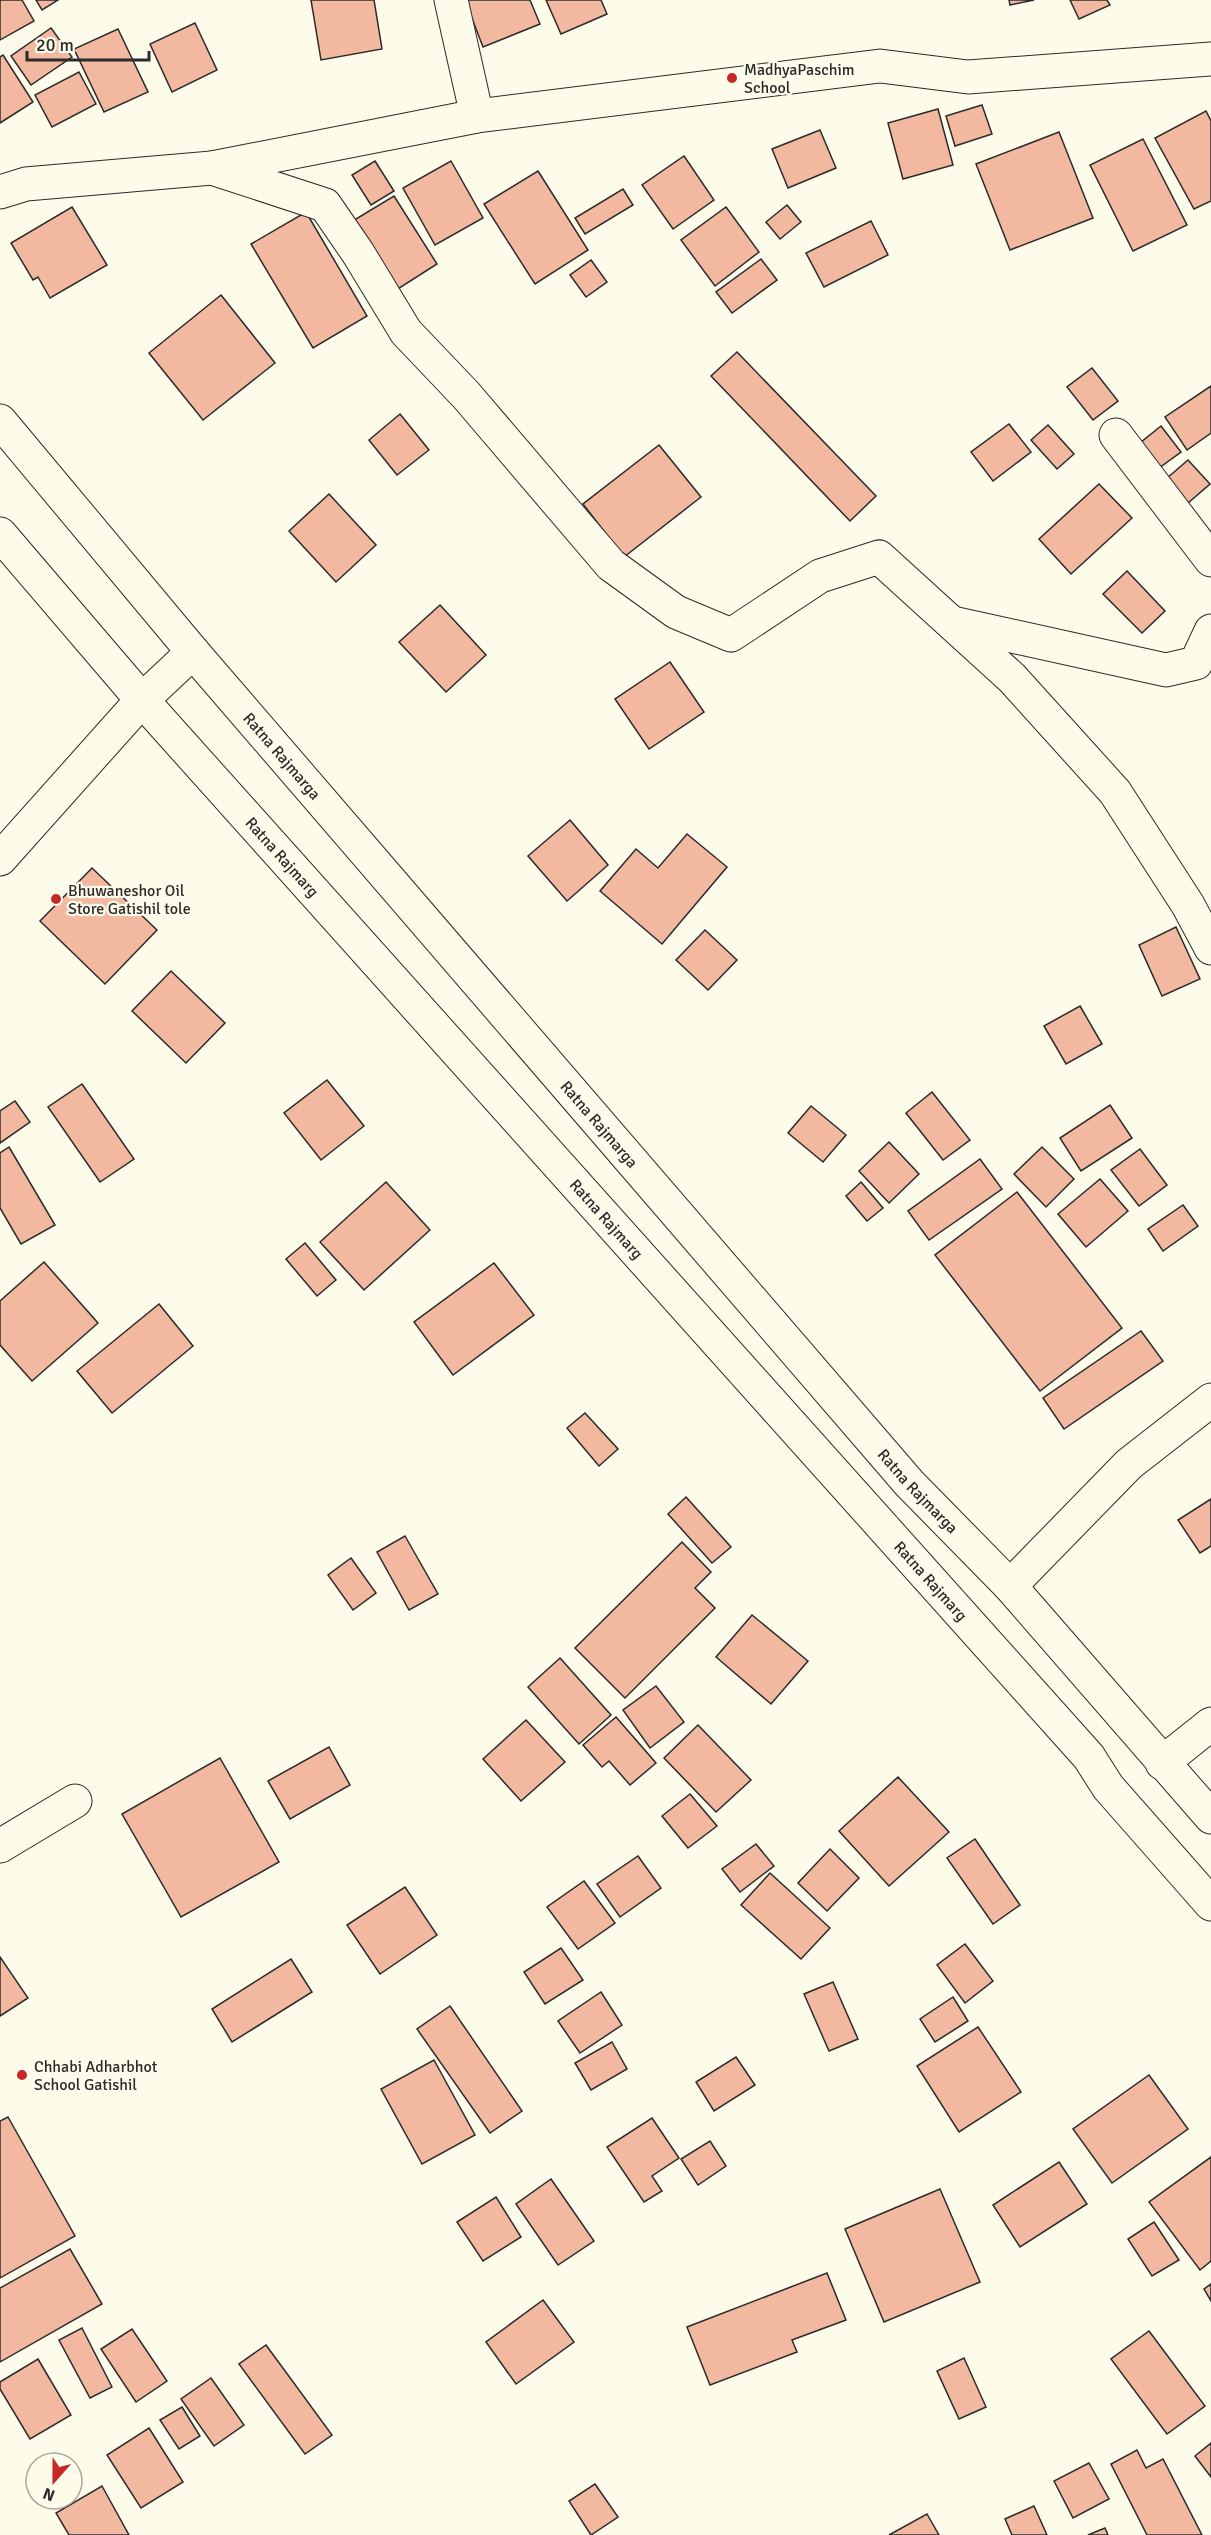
<svg xmlns="http://www.w3.org/2000/svg" width="1211" height="2535" font-family="Signika,sans-serif">
<style>
.building{fill:#f2b8a0;stroke:#2b2b2b;stroke-width:1.5}
.lines{fill:none;stroke-linecap:round;stroke-linejoin:round}
.minor-casing{stroke:#2b2b2b;stroke-width:35}
.major-casing{stroke:#2b2b2b;stroke-width:35}
.minor{stroke:#fdfbea;stroke-width:33}
.major{stroke:#fdfbea;stroke-width:33}
.poi-dot{fill:#c62828;stroke:#fdfbea;stroke-width:2}
.labels{text-anchor:middle;stroke-width:4.5;stroke-linejoin:round;paint-order:stroke}
.poi-label{font-size:16px;fill:#2b2b2b;stroke:#fdfbea;text-anchor:start}
.street-label{font-size:16px;fill:#2b2b2b;stroke:#fdfbea}
</style>
<rect width="100%" height="100%" fill="#fdfbea"/>
<g class="building">
<polygon points="0,0 22,0 34,21 0,40"/>
<polygon points="36,0 58,0 42,10"/>
<polygon points="311,0 374,0 382,49 321,60"/>
<polygon points="465,0 530,0 540,24 483,47"/>
<polygon points="546,0 601,0 607,14 561,34"/>
<polygon points="1009,0 1034,0 1010,5"/>
<polygon points="1070,0 1107,0 1110,5 1079,19"/>
<polygon points="195,23 217,70 172,92 150,44"/>
<polygon points="51,28 72,57 31,85 11,56"/>
<polygon points="118,29 148,92 104,112 74,49"/>
<polygon points="3,55 33,102 0,123 0,57"/>
<polygon points="79,72 96,104 52,127 35,95"/>
<polygon points="982,105 992,134 955,146 946,116"/>
<polygon points="938,109 953,165 903,179 888,123"/>
<polygon points="1206,111 1211,121 1211,201 1194,209 1155,138"/>
<polygon points="820,130 836,168 788,188 772,149"/>
<polygon points="1059,132 1093,218 1010,250 976,164"/>
<polygon points="1143,139 1187,225 1133,251 1090,165"/>
<polygon points="684,156 714,200 673,229 642,185"/>
<polygon points="375,161 394,191 371,205 352,175"/>
<polygon points="451,161 483,218 435,245 403,188"/>
<polygon points="538,171 588,250 535,284 484,204"/>
<polygon points="623,189 633,205 585,234 575,218"/>
<polygon points="394,196 437,264 390,294 346,225"/>
<polygon points="787,205 801,222 780,239 766,222"/>
<polygon points="72,207 107,265 50,298 38,277 33,280 11,243"/>
<polygon points="726,207 759,252 715,286 681,240"/>
<polygon points="306,212 367,316 313,348 251,244"/>
<polygon points="871,221 888,255 824,287 806,253"/>
<polygon points="761,259 777,280 732,313 716,292"/>
<polygon points="591,260 607,282 586,297 570,275"/>
<polygon points="221,295 275,363 203,420 149,353"/>
<polygon points="737,352 876,496 850,521 711,376"/>
<polygon points="1092,368 1118,401 1093,420 1067,387"/>
<polygon points="1211,386 1211,433 1187,450 1165,417"/>
<polygon points="400,414 429,450 397,475 369,440"/>
<polygon points="1009,424 1031,452 993,481 971,452"/>
<polygon points="1048,425 1074,454 1057,469 1031,440"/>
<polygon points="1161,426 1181,452 1159,468 1140,443"/>
<polygon points="659,445 701,497 624,557 583,504"/>
<polygon points="1188,460 1210,484 1188,503 1166,479"/>
<polygon points="1099,484 1132,518 1071,574 1039,539"/>
<polygon points="329,494 376,545 336,582 289,531"/>
<polygon points="1127,571 1165,611 1142,633 1103,594"/>
<polygon points="440,605 486,655 446,692 399,642"/>
<polygon points="670,662 704,712 649,749 615,699"/>
<polygon points="570,820 608,865 567,901 528,856"/>
<polygon points="687,834 727,867 662,944 600,891 636,849 658,868"/>
<polygon points="92,868 157,930 105,984 40,921"/>
<polygon points="1176,927 1200,979 1162,996 1139,945"/>
<polygon points="705,930 737,960 708,990 676,960"/>
<polygon points="171,971 225,1023 186,1063 132,1011"/>
<polygon points="1080,1006 1102,1044 1066,1064 1044,1026"/>
<polygon points="327,1080 364,1126 321,1160 284,1113"/>
<polygon points="82,1084 134,1159 100,1182 48,1107"/>
<polygon points="932,1092 970,1140 943,1160 906,1113"/>
<polygon points="15,1101 30,1122 0,1143 0,1111"/>
<polygon points="1110,1105 1132,1138 1081,1171 1060,1138"/>
<polygon points="811,1106 846,1135 823,1162 788,1133"/>
<polygon points="889,1142 919,1174 889,1203 859,1171"/>
<polygon points="9,1147 55,1225 21,1244 0,1208 0,1153"/>
<polygon points="1042,1147 1074,1179 1046,1207 1014,1174"/>
<polygon points="1140,1149 1167,1185 1139,1206 1111,1170"/>
<polygon points="980,1159 1002,1189 929,1240 908,1211"/>
<polygon points="1100,1179 1128,1211 1086,1247 1058,1214"/>
<polygon points="386,1182 430,1230 364,1290 320,1242"/>
<polygon points="861,1182 883,1208 867,1221 846,1196"/>
<polygon points="1017,1192 1122,1328 1040,1391 935,1255"/>
<polygon points="1183,1205 1198,1226 1163,1251 1148,1229"/>
<polygon points="305,1243 336,1280 317,1296 286,1259"/>
<polygon points="44,1262 98,1323 32,1381 0,1345 0,1301"/>
<polygon points="494,1263 534,1315 453,1375 414,1322"/>
<polygon points="159,1304 193,1346 112,1413 77,1371"/>
<polygon points="1141,1331 1163,1361 1064,1429 1043,1398"/>
<polygon points="585,1413 618,1449 599,1466 567,1428"/>
<polygon points="686,1497 731,1547 712,1563 668,1514"/>
<polygon points="1211,1499 1211,1546 1200,1553 1178,1520"/>
<polygon points="405,1536 438,1594 409,1610 377,1552"/>
<polygon points="682,1542 711,1572 695,1588 715,1608 625,1698 575,1648"/>
<polygon points="351,1558 376,1593 353,1610 328,1575"/>
<polygon points="752,1615 808,1661 771,1704 716,1657"/>
<polygon points="560,1658 611,1715 579,1744 528,1687"/>
<polygon points="656,1686 684,1722 650,1748 623,1710"/>
<polygon points="616,1717 656,1763 630,1785 609,1761 602,1767 583,1745"/>
<polygon points="526,1720 565,1762 521,1801 483,1759"/>
<polygon points="698,1725 751,1780 716,1812 664,1758"/>
<polygon points="329,1747 350,1785 290,1819 268,1781"/>
<polygon points="220,1758 279,1862 181,1917 122,1814"/>
<polygon points="898,1777 949,1832 889,1886 839,1831"/>
<polygon points="690,1794 717,1826 688,1848 662,1816"/>
<polygon points="975,1839 1020,1905 993,1924 947,1858"/>
<polygon points="756,1844 774,1866 740,1892 722,1869"/>
<polygon points="830,1849 859,1878 827,1911 798,1883"/>
<polygon points="638,1856 661,1888 620,1917 597,1884"/>
<polygon points="770,1873 830,1928 801,1959 741,1905"/>
<polygon points="584,1881 615,1923 578,1949 547,1907"/>
<polygon points="405,1887 437,1935 380,1974 347,1925"/>
<polygon points="965,1944 993,1981 965,2003 937,1965"/>
<polygon points="561,1948 583,1980 545,2004 524,1972"/>
<polygon points="0,1957 28,1998 0,2016"/>
<polygon points="291,1959 312,1992 232,2042 212,2009"/>
<polygon points="833,1982 858,2039 829,2051 804,1994"/>
<polygon points="601,1992 622,2025 580,2053 558,2021"/>
<polygon points="953,1997 968,2021 935,2042 920,2019"/>
<polygon points="450,2006 522,2111 490,2133 417,2029"/>
<polygon points="978,2027 1021,2092 959,2132 917,2066"/>
<polygon points="612,2042 627,2069 591,2090 575,2063"/>
<polygon points="736,2057 755,2085 714,2111 696,2082"/>
<polygon points="434,2060 475,2135 422,2164 381,2089"/>
<polygon points="1149,2075 1188,2129 1112,2183 1073,2129"/>
<polygon points="8,2117 75,2236 0,2278 0,2121"/>
<polygon points="652,2118 679,2158 652,2176 662,2191 644,2202 607,2147"/>
<polygon points="710,2141 726,2166 698,2185 681,2159"/>
<polygon points="1211,2157 1211,2261 1200,2270 1149,2202"/>
<polygon points="1059,2162 1087,2204 1020,2247 993,2205"/>
<polygon points="551,2179 594,2241 558,2265 516,2204"/>
<polygon points="940,2189 980,2282 884,2322 845,2229"/>
<polygon points="496,2197 521,2237 483,2261 457,2222"/>
<polygon points="1154,2222 1179,2260 1152,2276 1128,2239"/>
<polygon points="70,2249 102,2304 0,2362 0,2288"/>
<polygon points="827,2273 846,2320 792,2340 797,2352 710,2385 687,2327"/>
<polygon points="1211,2284 1211,2301 1204,2289"/>
<polygon points="543,2300 574,2342 516,2384 486,2342"/>
<polygon points="82,2328 112,2387 90,2398 59,2340"/>
<polygon points="132,2329 167,2381 136,2402 101,2349"/>
<polygon points="1149,2331 1205,2406 1167,2434 1111,2359"/>
<polygon points="266,2345 332,2435 305,2454 239,2364"/>
<polygon points="964,2358 986,2407 959,2419 937,2371"/>
<polygon points="38,2359 71,2415 30,2439 0,2389 0,2382"/>
<polygon points="211,2378 244,2425 214,2446 181,2399"/>
<polygon points="182,2407 200,2436 179,2449 160,2420"/>
<polygon points="149,2428 183,2482 141,2508 107,2455"/>
<polygon points="1211,2443 1211,2477 1195,2456"/>
<polygon points="1137,2450 1146,2468 1163,2459 1202,2535 1147,2535 1111,2464"/>
<polygon points="1089,2463 1109,2499 1073,2518 1054,2481"/>
<polygon points="595,2484 618,2517 591,2535 569,2501"/>
<polygon points="102,2486 129,2535 69,2535 56,2513"/>
<polygon points="1034,2506 1047,2535 1012,2535 1005,2519"/>
<polygon points="927,2514 939,2535 889,2535"/>
<polygon points="1105,2528 1108,2535 1088,2535"/>
</g>
<g class="lines">
<defs>
<g id="minor">
<polyline points="451,0 477,116"/>
<polyline points="212,168 325,205 358,253 406,332 466,395 611,565 676,612 731,635 820,576 879,557 1012,678 1115,792 1188,905 1211,948"/>
<polyline points="0,192 26,184 212,168 477,116 880,66 968,77 1211,59"/>
<polyline points="1116,435 1211,560"/>
<polyline points="953,623 1166,670 1196,663 1211,631"/>
<polyline points="0,859 142,700 193,652"/>
<polyline points="1010,1586 1129,1464 1211,1400"/>
<polyline points="1162,1763 1211,1724"/>
<polyline points="0,1846 75,1801"/>
</g>
<g id="major">
<path id="s1" d="M0,421L193,652L909,1483L1010,1586L1211,1817"/>
<path id="s2" d="M0,534L142,700L1089,1757L1108,1787L1211,1904"/>
</g>
</defs>
<use href="#minor" class="minor-casing"/>
<use href="#major" class="major-casing"/>
<use href="#minor" class="minor"/>
<use href="#major" class="major"/>
</g>
<g class="poi-dot">
<circle cx="732" cy="78" r="6"/>
<circle cx="56" cy="899" r="6"/>
<circle cx="22" cy="2075" r="6"/>
</g>
<g class="labels">
<g class="poi-label">
<text x="744" y="75">MadhyaPaschim<tspan x="744" dy="18">School</tspan></text>
<text x="68" y="896">Bhuwaneshor Oil<tspan x="68" dy="18">Store Gatishil tole</tspan></text>
<text x="34" y="2072">Chhabi Adharbhot<tspan x="34" dy="18">School Gatishil</tspan></text>
</g>
<g class="street-label">
<text dy="6" stroke="none"><textPath href="#s1" startOffset="438">Ratna Rajmarga</textPath></text>
<text dy="6" stroke="none"><textPath href="#s2" startOffset="429">Ratna Rajmarg</textPath></text>
<text dy="6" stroke="none"><textPath href="#s1" startOffset="924">Ratna Rajmarga</textPath></text>
<text dy="6" stroke="none"><textPath href="#s2" startOffset="915">Ratna Rajmarg</textPath></text>
<text dy="6" stroke="none"><textPath href="#s1" startOffset="1410">Ratna Rajmarga</textPath></text>
<text dy="6" stroke="none"><textPath href="#s2" startOffset="1401">Ratna Rajmarg</textPath></text>
</g>
</g>
<g transform="translate(54 2481) rotate(201)"><circle r="28" fill="#fdfbea" stroke="#a9a89e" stroke-width="1.5"/>
<path d="M0-4.5L10 22L0 15L-10 22Z" fill="#c62828"/>
<text y="-9" font-size="16" font-weight="bold" text-anchor="middle" fill="#2b2b2b">N</text>
</g>
<path d="M27 51v9h122v-9" fill="none" stroke="#2b2b2b" stroke-width="3"/>
<text x="36" y="51" font-size="18" fill="#2b2b2b" stroke="#fdfbea" stroke-width="4.5" paint-order="stroke">20 m</text>
</svg>
